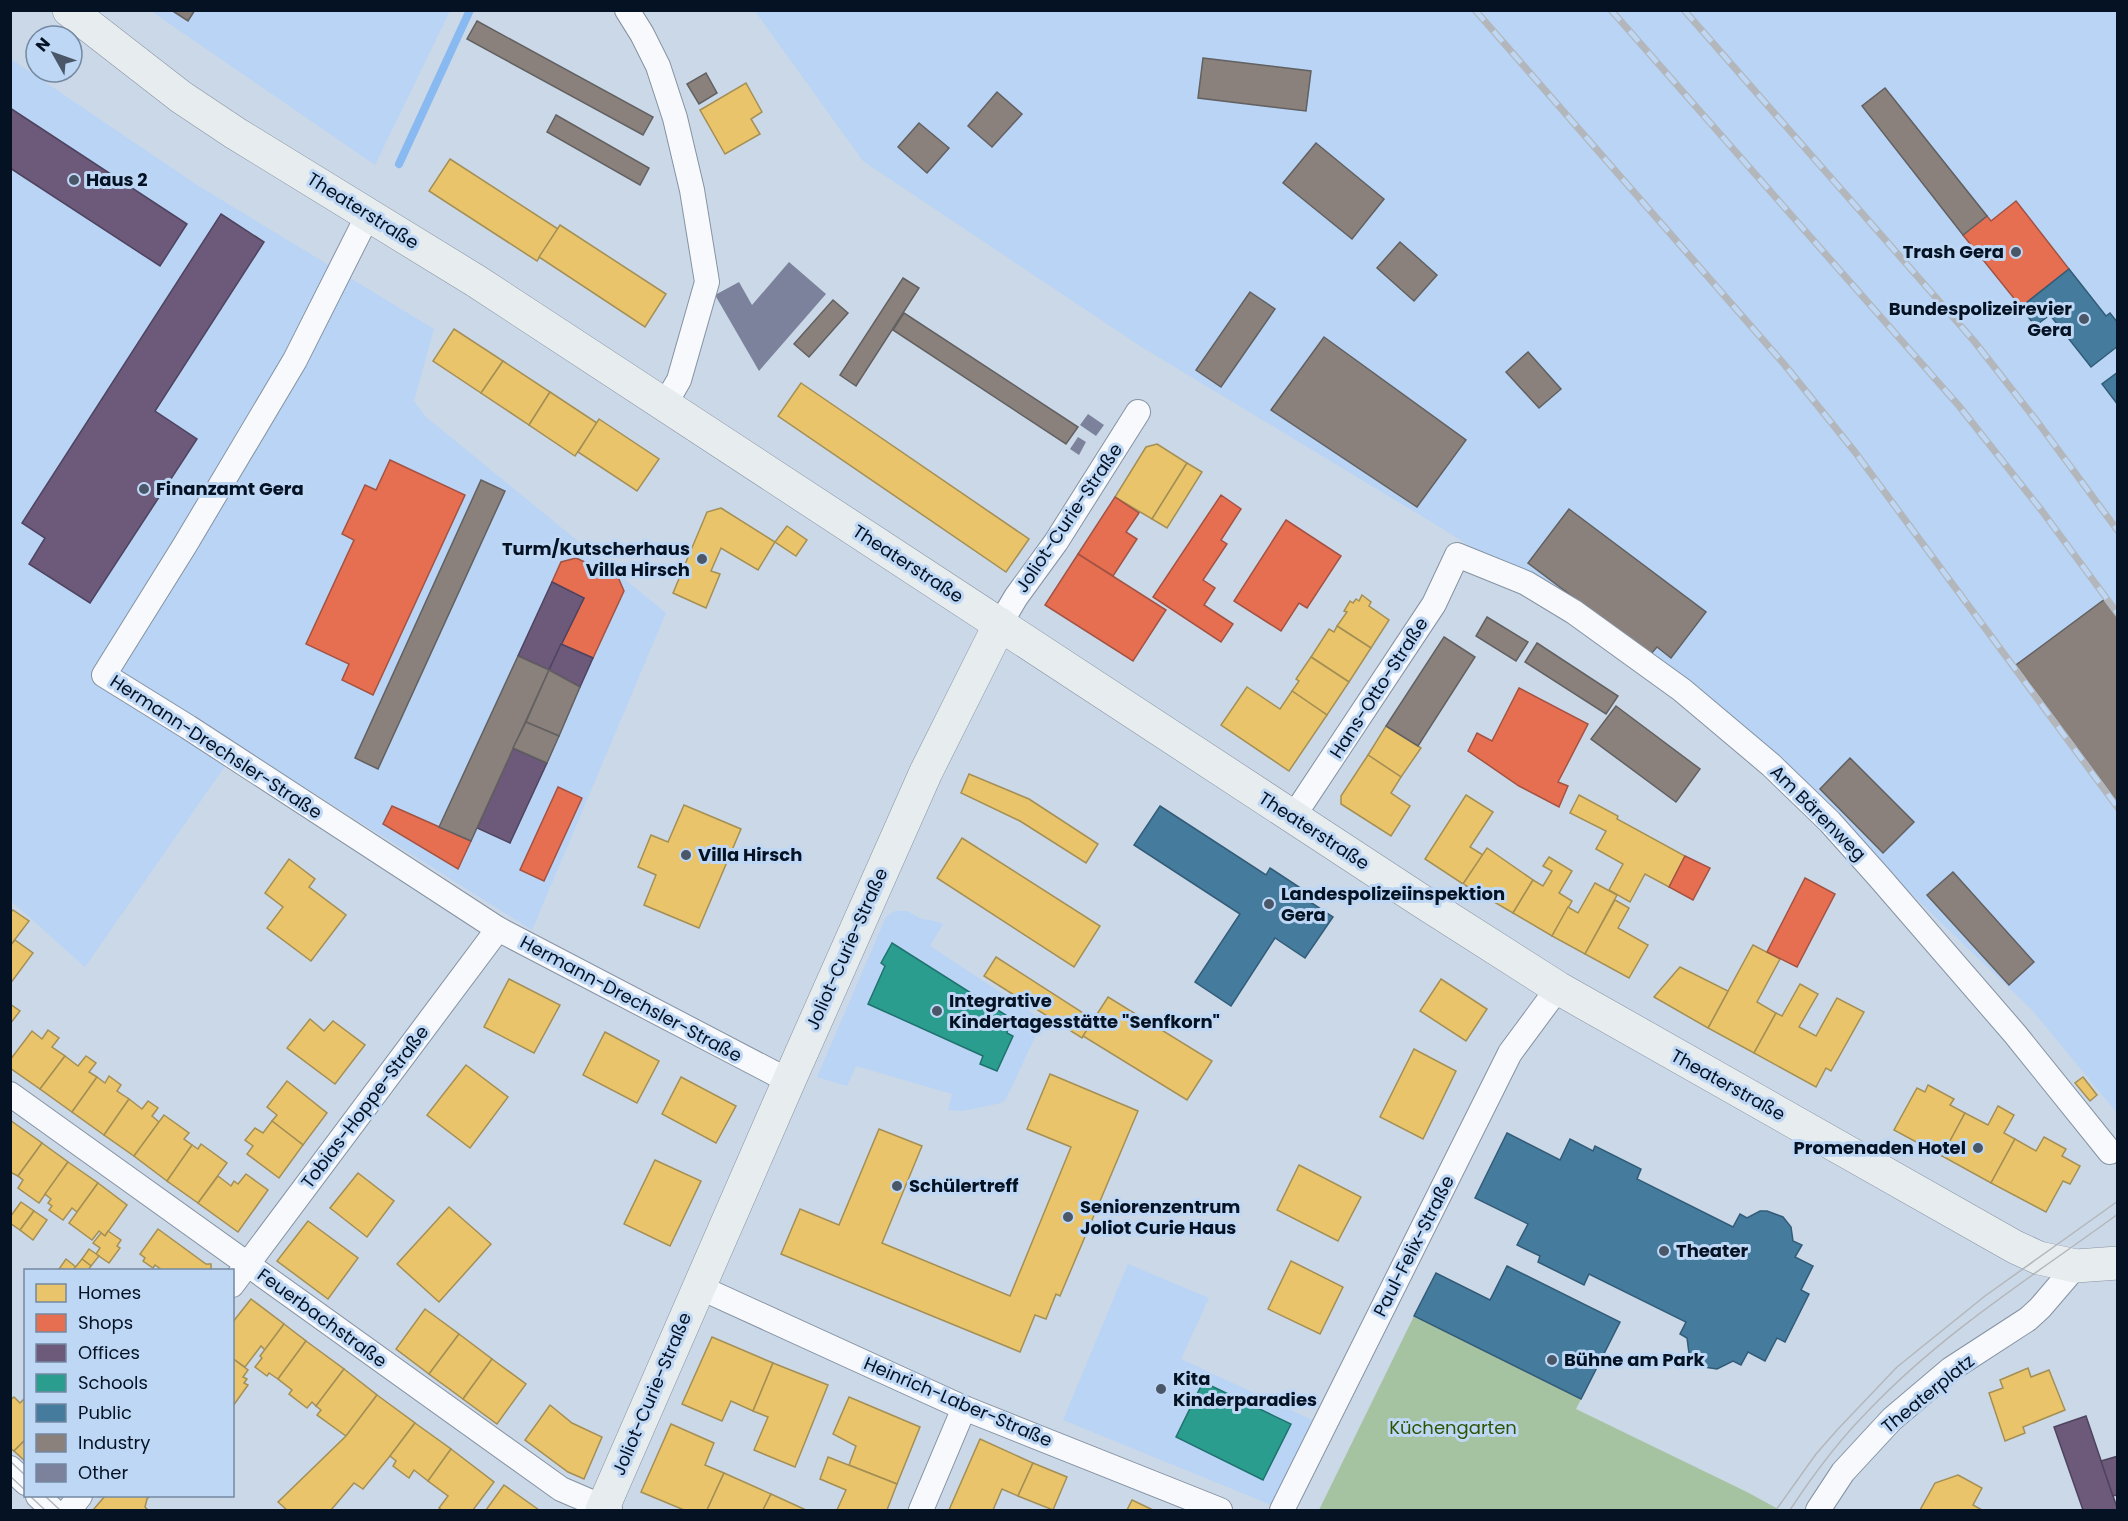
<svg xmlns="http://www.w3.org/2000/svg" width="2128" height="1521" font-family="Poppins,sans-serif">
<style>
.built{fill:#b9d4f4}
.green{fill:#a6c3a1}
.homes{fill:#e9c46a;stroke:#a48f55;stroke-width:1.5}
.shops{fill:#e76f51;stroke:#a35343;stroke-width:1.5}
.offices{fill:#6d597a;stroke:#4e4460;stroke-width:1.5}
.schools{fill:#2a9d8f;stroke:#1f736f;stroke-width:1.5}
.public{fill:#457b9d;stroke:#325c78;stroke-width:1.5}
.industry{fill:#8a817c;stroke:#626061;stroke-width:1.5}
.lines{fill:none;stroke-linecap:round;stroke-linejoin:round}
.stream{stroke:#88b9f1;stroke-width:8}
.building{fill:#7c829c}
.minor-casing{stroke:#8592a2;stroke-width:26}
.secondary-casing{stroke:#8592a2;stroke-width:34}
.minor{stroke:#f7f9fc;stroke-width:24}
.secondary{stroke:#e7ecee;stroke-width:33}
.tram{stroke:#b3b7bb;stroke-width:1.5}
.rail-casing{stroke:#b3b7bb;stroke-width:7}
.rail{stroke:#bed7f5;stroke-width:4.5;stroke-dasharray:14;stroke-linecap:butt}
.poi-dot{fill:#4a5768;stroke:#bed7f5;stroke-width:2}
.labels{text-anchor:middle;stroke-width:6;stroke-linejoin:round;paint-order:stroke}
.poi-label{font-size:18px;font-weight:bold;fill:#041223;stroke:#bed7f5;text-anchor:start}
.street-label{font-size:18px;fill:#041223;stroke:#bed7f5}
.park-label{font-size:18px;fill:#2e5400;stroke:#bed7f5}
</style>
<rect width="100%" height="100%" fill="#cbd8e8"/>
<g class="built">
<polygon points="151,11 450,11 375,165"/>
<polygon points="755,11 2117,11 2117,1113 2032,1010 1903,886 1720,705 1443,529 1140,346 863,161"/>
<polygon points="11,59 197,185 434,329 414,401 426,417 666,613 532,930 239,746 85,967 11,901"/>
<polygon points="895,911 907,911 922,919 935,921 943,924 930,946 1043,1020 1006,1099 1001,1103 963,1111 948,1110 952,1094 856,1066 847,1086 817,1077 886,917"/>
<polygon points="1128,1264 1209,1298 1181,1359 1323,1425 1279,1508 1063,1420"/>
</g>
<polygon class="green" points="1414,1316 1581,1399 1576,1409 1747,1492 1780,1510 1319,1510"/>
<g class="homes">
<polygon points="746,83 762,112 751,119 760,134 725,154 700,110"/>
<polygon points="450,159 558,229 537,261 429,191"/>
<polygon points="560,225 666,294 645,327 539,257"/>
<polygon points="454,329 503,361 481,393 433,361"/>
<polygon points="503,361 550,392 529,425 481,393"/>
<polygon points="801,383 1029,539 1006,572 778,416"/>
<polygon points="550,392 597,423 575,456 529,425"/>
<polygon points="599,419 659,459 637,491 578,452"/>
<polygon points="1157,444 1187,463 1152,519 1115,497 1146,447"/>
<polygon points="1187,463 1202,472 1167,528 1152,519"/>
<polygon points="721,508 775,542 758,570 721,548 711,571 720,574 706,608 673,593 707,512"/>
<polygon points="787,526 807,540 796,556 775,542"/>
<polygon points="1362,595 1371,602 1369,606 1389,620 1371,648 1337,626 1347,612 1344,611 1350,601 1353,603 1356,599 1359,601"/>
<polygon points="1337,626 1371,648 1349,682 1311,657 1329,629 1334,632"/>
<polygon points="1311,657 1349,682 1327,715 1292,691 1299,681 1296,679"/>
<polygon points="1247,687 1280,709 1292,691 1327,715 1289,771 1221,725"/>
<polygon points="1386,726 1421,748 1401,777 1368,755"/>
<polygon points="1368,755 1401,777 1391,793 1410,806 1391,836 1341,804 1341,796"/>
<polygon points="969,774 1029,799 1098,844 1086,863 1020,821 961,793"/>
<polygon points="1466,795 1493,812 1470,847 1483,855 1463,884 1425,859"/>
<polygon points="1579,795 1618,816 1617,819 1685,856 1669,887 1645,874 1630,902 1609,890 1623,864 1596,849 1606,831 1570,813"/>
<polygon points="684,805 741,829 699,928 644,905 656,875 638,867 651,835 668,842"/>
<polygon points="962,838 1100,926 1074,967 937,878"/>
<polygon points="1487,848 1533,880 1513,913 1463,884"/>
<polygon points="1549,857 1572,871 1559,893 1572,901 1552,936 1513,913 1533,880 1543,886 1552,871 1543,866"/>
<polygon points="289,859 315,879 309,887 346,915 311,961 267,928 283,907 265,893"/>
<polygon points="1595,883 1617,895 1585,954 1552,936 1568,907 1578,913"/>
<polygon points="1615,900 1629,908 1618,928 1648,945 1629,978 1585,954"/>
<polygon points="13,910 29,921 10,946 10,913"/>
<polygon points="15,940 33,953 10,984 10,946"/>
<polygon points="1753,945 1780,959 1757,1002 1776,1013 1754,1053 1708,1028"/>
<polygon points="996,957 1094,1020 1082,1038 984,976"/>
<polygon points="1680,967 1728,991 1708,1028 1654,997"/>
<polygon points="509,979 560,1005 534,1053 484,1027"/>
<polygon points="1441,979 1487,1009 1466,1041 1420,1011"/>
<polygon points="1800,984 1818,994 1799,1027 1816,1036 1837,998 1864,1012 1831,1071 1826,1068 1816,1087 1754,1053 1776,1013 1782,1016"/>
<polygon points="1108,997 1212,1061 1187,1100 1083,1036"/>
<polygon points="10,1004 20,1011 10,1024"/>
<polygon points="310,1019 324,1031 333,1021 365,1045 335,1084 287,1048"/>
<polygon points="48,1030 59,1038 52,1047 65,1056 40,1089 10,1068 10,1060 32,1031 42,1039"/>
<polygon points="605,1032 659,1061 637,1103 583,1075"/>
<polygon points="1414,1049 1456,1071 1423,1139 1380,1117"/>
<polygon points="65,1056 78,1066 86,1056 96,1063 89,1072 97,1077 72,1112 40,1089"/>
<polygon points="466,1065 508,1097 470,1148 427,1115"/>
<polygon points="1050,1074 1138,1111 1060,1296 1056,1294 1046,1319 1035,1315 1020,1352 781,1254 800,1209 839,1225 879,1129 922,1146 882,1243 1010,1296 1071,1147 1027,1129"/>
<polygon points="109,1076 121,1085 117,1091 129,1099 104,1135 72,1112 97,1077 105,1083"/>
<polygon points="681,1077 736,1106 716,1143 662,1114"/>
<polygon points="2083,1077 2097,1095 2090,1101 2075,1083"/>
<polygon points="287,1081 327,1113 303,1145 272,1121 277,1115 267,1107"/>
<polygon points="1928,1085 1954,1099 1950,1105 1965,1113 1942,1156 1894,1130 1917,1088 1925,1092"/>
<polygon points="129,1099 142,1109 148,1101 158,1108 152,1116 159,1122 134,1156 104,1135"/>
<polygon points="1998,1106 2014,1115 2004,1133 2015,1139 1991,1183 1942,1156 1965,1113 1988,1125"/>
<polygon points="164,1115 189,1133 184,1139 192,1145 167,1181 134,1156"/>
<polygon points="10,1120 42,1143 18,1176 10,1172"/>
<polygon points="272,1121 303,1145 279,1178 247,1154 253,1146 245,1140 255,1128 263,1133"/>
<polygon points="2044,1137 2066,1149 2062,1156 2080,1166 2070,1184 2063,1181 2046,1212 1991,1183 2015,1139 2036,1151"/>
<polygon points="42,1143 68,1162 39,1203 18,1188 23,1180 18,1176"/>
<polygon points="201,1144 227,1163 198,1203 167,1181 192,1145 198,1149"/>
<polygon points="655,1160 701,1181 670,1246 624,1224"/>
<polygon points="68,1162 98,1183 77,1212 72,1208 63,1220 49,1210 52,1206 48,1203 51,1199 45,1194"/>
<polygon points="1299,1165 1361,1197 1338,1241 1277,1210"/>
<polygon points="358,1173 394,1201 367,1237 330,1208"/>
<polygon points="246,1174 268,1190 238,1232 198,1203 218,1176 231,1186 234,1181 238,1184"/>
<polygon points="98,1183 127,1205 105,1236 99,1231 92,1240 69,1223"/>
<polygon points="21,1202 34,1211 20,1230 10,1223 10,1217"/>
<polygon points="449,1207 491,1244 439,1302 397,1264"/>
<polygon points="34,1211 47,1220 33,1240 20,1230"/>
<polygon points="308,1221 358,1258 328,1299 277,1261"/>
<polygon points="158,1229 206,1264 211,1264 211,1270 162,1270 155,1265 153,1268 143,1261 145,1258 140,1254"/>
<polygon points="108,1231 121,1240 117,1246 120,1248 109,1263 96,1254 100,1248 93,1243 101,1233 105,1236"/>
<polygon points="89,1249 99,1256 91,1266 82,1259"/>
<polygon points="66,1259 76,1267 73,1270 59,1269"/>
<polygon points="82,1259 91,1266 88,1270 73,1270"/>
<polygon points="1291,1261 1343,1287 1320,1334 1268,1309"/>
<polygon points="251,1299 284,1324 265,1350 261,1346 245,1367 232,1358 232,1323"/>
<polygon points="425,1309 459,1334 429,1374 396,1349"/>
<polygon points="284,1324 306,1341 278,1379 269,1373 267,1376 255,1367 262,1358 260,1356"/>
<polygon points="459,1334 492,1359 463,1399 429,1374"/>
<polygon points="712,1337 773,1363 753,1411 731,1401 722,1421 682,1404"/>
<polygon points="306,1341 344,1369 316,1406 312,1402 307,1408 289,1394 292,1390 278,1379"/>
<polygon points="232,1358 248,1370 243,1377 247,1379 244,1383 248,1385 233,1406"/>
<polygon points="492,1359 526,1384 497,1424 463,1399"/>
<polygon points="773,1363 828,1385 795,1467 754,1450 768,1417 753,1411"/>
<polygon points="2028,1368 2031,1377 2049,1370 2065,1410 2023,1427 2025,1433 2005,1441 1989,1393 2003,1388 2000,1380"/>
<polygon points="344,1369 377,1395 346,1436 317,1415 321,1410 316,1406"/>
<polygon points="377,1395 415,1423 390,1456 363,1489 354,1483 331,1510 287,1510 278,1502 346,1436"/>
<polygon points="14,1397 20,1403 26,1397 26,1439 14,1451 10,1448 10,1400"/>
<polygon points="849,1397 920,1427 897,1484 849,1465 856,1446 833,1434"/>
<polygon points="550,1405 572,1423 602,1437 584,1479 568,1472 525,1440"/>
<polygon points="415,1423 451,1449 428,1481 414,1470 409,1478 393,1466 396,1461 390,1456"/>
<polygon points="671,1424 714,1443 705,1465 724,1473 707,1510 684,1510 641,1492"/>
<polygon points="26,1439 26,1462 14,1451"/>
<polygon points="980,1439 1033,1463 1018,1496 1002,1489 993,1510 949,1510"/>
<polygon points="451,1449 494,1482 473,1510 442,1510 439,1508 448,1496 428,1481"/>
<polygon points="828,1457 897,1484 887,1510 837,1510 846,1490 820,1479"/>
<polygon points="1033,1463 1067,1477 1053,1510 1018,1496"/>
<polygon points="724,1473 771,1494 763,1510 707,1510"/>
<polygon points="1958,1475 1982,1488 1973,1505 1982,1510 1920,1510 1935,1483"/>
<polygon points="504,1485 539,1510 486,1510"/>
<polygon points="771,1494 806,1510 763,1510"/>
<polygon points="105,1496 150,1496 147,1499 145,1507 148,1510 93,1510"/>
<polygon points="1132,1500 1153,1510 1127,1510"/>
</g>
<g class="shops">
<polygon points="2016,201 2069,269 2021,307 1963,235 1987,216 1991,221"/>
<polygon points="390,460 465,495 373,695 342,680 349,664 306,644 354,540 342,534 365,485 376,490"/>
<polygon points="1221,495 1241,509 1221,540 1227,544 1203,580 1215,588 1204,605 1233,624 1221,642 1153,597"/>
<polygon points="1115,497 1139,513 1126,532 1137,539 1113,576 1078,554"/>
<polygon points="1286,520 1341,556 1307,608 1299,603 1281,631 1234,601"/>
<polygon points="1078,554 1166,610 1133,661 1045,605"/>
<polygon points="576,558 618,577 624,591 593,658 561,644 584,598 552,582 561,562"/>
<polygon points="1519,688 1588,724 1558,782 1568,786 1559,807 1519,786 1468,751 1477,733 1492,741"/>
<polygon points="558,787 582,798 544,881 520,870"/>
<polygon points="392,806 471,841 458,869 383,824"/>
<polygon points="1685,856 1710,868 1693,900 1669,887"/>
<polygon points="1805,878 1835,894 1797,967 1767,952"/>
</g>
<g class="offices">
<polygon points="10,108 187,224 160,266 10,168"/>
<polygon points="221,214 264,242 155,411 197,439 90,603 29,564 45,538 22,523"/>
<polygon points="552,582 584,598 549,670 518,656"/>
<polygon points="561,644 593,658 580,687 549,670"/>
<polygon points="513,748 547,763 510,843 477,828"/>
<polygon points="2086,1416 2113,1496 2118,1510 2083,1510 2054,1427"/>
<polygon points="2118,1456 2118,1495 2113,1496 2101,1461"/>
</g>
<g class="schools">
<polygon points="892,943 1009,1017 1005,1026 1008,1028 1007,1033 1013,1036 997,1071 980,1064 983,1056 868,1004 885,966 881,963"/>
<polygon points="1203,1382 1291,1424 1263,1480 1176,1437"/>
</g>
<g class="public">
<polygon points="2069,269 2106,316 2110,313 2118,323 2118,346 2091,367 2050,315 2035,326 2021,307"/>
<polygon points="2118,372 2118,405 2102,384"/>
<polygon points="1160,806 1266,875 1270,868 1302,889 1298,894 1333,917 1305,958 1275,938 1231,1006 1195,982 1240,914 1134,845"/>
<polygon points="1507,1133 1560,1160 1570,1139 1593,1151 1595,1146 1641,1169 1637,1179 1733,1227 1740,1214 1747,1218 1760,1211 1767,1211 1783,1217 1791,1227 1793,1241 1802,1245 1795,1257 1813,1266 1801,1290 1809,1294 1785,1342 1777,1338 1765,1361 1748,1352 1741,1365 1733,1361 1717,1369 1704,1367 1692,1359 1689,1353 1687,1338 1680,1334 1686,1322 1589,1274 1584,1285 1538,1262 1540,1256 1517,1245 1528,1224 1475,1198"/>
<polygon points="1507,1266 1620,1322 1581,1399 1414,1316 1436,1273 1490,1300"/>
</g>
<g class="industry">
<polygon points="171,10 195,10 188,21"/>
<polygon points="477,21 653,117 643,135 467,39"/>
<polygon points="1203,58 1311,71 1306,111 1198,98"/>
<polygon points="706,73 717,93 699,104 687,84"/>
<polygon points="1885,88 1987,216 1963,235 1862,106"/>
<polygon points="997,92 1022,114 992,147 968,126"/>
<polygon points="556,115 649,168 640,185 547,132"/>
<polygon points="919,123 949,148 927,173 898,147"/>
<polygon points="1316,143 1384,199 1352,239 1283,183"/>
<polygon points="1400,242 1437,275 1414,301 1377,268"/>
<polygon points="903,278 919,288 856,386 840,375"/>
<polygon points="1250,292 1275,309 1221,387 1196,370"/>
<polygon points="833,300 848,313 809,357 794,344"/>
<polygon points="904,313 1078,427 1066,444 893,330"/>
<polygon points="1324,337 1466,440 1417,507 1271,410"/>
<polygon points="1528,352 1561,389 1539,408 1506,372"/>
<polygon points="481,480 505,491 378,769 355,758"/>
<polygon points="1569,509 1706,612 1671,658 1657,647 1650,655 1528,563"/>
<polygon points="2105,599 2118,615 2118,803 2016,665"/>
<polygon points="1487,617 1528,642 1516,661 1476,636"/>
<polygon points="1444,637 1475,657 1418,746 1386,726"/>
<polygon points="1537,643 1618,696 1606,714 1525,662"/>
<polygon points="518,656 549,670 471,841 439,827"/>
<polygon points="549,670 580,687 559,736 526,722"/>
<polygon points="1616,706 1700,769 1676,802 1591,739"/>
<polygon points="526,722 559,736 547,763 513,748"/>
<polygon points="1850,758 1914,822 1883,853 1820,789"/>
<polygon points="1953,872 2034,962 2009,985 1927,895"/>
</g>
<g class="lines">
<polyline class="stream" points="399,164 470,10"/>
</g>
<g class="building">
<polygon points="789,262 826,294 759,371 715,295 739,282 752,305"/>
<polygon points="1088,414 1104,425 1096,436 1080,425"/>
<polygon points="1078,437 1086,442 1079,455 1070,449"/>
</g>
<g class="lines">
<defs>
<g id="minor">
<polyline points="627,10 642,34 658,66 675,118 692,190 707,282 679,380 665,404"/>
<polyline points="368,215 295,360 185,545 104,675 188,727 498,929 789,1081"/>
<polyline points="1000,624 1016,597 1056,542 1138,412"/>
<polyline points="1293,817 1434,604 1457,555 1526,583 1574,612 1682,690 1771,765 1830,822 1880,878 2015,1034 2110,1152"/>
<polyline points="10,1094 561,1489 610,1510"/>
<polyline points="232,1285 498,929"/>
<polyline points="699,1287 964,1408 1220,1510"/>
<polyline points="10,1468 26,1483"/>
<polyline points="38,1496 53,1510"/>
<polyline points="69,1510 80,1496"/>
<polyline points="921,1510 964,1408"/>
<polyline points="1282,1510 1510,1053 1558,988"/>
<polyline points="1818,1510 1843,1472 1892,1419 1951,1369 2028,1319 2040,1308 2076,1266"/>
</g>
<g id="secondary">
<polyline points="69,10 181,97 235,133 476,281 1420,900 1558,988 2015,1247 2039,1258 2076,1266 2118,1263"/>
<polyline points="602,1510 789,1081 926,772 1000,624"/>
</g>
</defs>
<use href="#minor" class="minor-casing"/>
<use href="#secondary" class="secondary-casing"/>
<use href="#minor" class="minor"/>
<use href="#secondary" class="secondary"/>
<g class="tram">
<polyline points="10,1461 26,1476"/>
<polyline points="10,1476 26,1491"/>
<polyline points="30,1496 45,1510"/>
<polyline points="45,1496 60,1510"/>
<polyline points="1776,1510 1816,1454 1838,1429 1897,1367 1985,1296 2118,1201"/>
<path d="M1790,1510C1813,1475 1839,1440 1869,1410C1942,1333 2033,1276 2118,1214"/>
</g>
<defs>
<g id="rail">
<polyline points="1475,10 1784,364 1855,452 2118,808"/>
<polyline points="1611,10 1959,406 2042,511 2118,614"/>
<polyline points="1684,10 1974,341 2039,424 2118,531"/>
</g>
</defs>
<use href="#rail" class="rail-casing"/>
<use href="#rail" class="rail"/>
</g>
<g class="poi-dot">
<circle cx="74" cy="180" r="6"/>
<circle cx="2016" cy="252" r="6"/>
<circle cx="2084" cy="319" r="6"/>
<circle cx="144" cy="489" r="6"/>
<circle cx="702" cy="559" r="6"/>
<circle cx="686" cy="855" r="6"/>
<circle cx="1269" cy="904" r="6"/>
<circle cx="937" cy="1011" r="6"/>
<circle cx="1978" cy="1148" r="6"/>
<circle cx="897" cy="1186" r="6"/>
<circle cx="1068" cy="1217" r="6"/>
<circle cx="1664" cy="1251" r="6"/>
<circle cx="1552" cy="1360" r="6"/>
<circle cx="1161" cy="1389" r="6"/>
</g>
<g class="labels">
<g class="poi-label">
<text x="86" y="186">Haus 2</text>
<text x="2004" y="258" text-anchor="end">Trash Gera</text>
<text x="2072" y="315" text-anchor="end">Bundespolizeirevier<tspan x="2072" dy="21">Gera</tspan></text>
<text x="156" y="495">Finanzamt Gera</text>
<text x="690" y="555" text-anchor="end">Turm/Kutscherhaus<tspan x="690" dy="21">Villa Hirsch</tspan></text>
<text x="698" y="861">Villa Hirsch</text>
<text x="1281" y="900">Landespolizeiinspektion<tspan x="1281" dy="21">Gera</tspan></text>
<text x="949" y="1007">Integrative<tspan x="949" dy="21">Kindertagesstätte "Senfkorn"</tspan></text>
<text x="1966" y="1154" text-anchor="end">Promenaden Hotel</text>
<text x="909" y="1192">Schülertreff</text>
<text x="1080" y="1213">Seniorenzentrum<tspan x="1080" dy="21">Joliot Curie Haus</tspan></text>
<text x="1676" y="1257">Theater</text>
<text x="1564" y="1366">Bühne am Park</text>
<text x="1173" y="1385">Kita<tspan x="1173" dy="21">Kinderparadies</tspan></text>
</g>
<g class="street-label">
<text transform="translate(363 211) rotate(32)" y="6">Theaterstraße</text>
<text transform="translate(1069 518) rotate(-56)" y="6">Joliot-Curie-Straße</text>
<text transform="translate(908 564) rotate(33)" y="6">Theaterstraße</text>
<text transform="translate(1379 688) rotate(-57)" y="6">Hans-Otto-Straße</text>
<text transform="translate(216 747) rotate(33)" y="6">Hermann-Drechsler-Straße</text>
<text transform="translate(1818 813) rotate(45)" y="6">Am Bärenweg</text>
<text transform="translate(1314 831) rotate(33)" y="6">Theaterstraße</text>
<text transform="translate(847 949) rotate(-66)" y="6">Joliot-Curie-Straße</text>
<text transform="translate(631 999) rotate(28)" y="6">Hermann-Drechsler-Straße</text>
<text transform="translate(1728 1085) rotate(29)" y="6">Theaterstraße</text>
<text transform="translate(365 1107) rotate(-53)" y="6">Tobias-Hoppe-Straße</text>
<text transform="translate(1414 1246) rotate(-63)" y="6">Paul-Felix-Straße</text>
<text transform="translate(322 1318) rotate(36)" y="6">Feuerbachstraße</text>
<text transform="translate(652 1394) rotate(-67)" y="6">Joliot-Curie-Straße</text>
<text transform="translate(1928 1394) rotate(-39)" y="6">Theaterplatz</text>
<text transform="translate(958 1402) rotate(23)" y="6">Heinrich-Laber-Straße</text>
</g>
<g class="park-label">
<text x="1453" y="1434">Küchengarten</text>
</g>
</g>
<rect width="2128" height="1521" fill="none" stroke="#041223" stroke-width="24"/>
<rect x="24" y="1269" width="210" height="228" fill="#bed7f5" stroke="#7488a1" stroke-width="1.5"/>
<rect x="36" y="1284" width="30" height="18" fill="#e9c46a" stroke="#7488a1" stroke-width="1.5"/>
<text x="78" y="1299" font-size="18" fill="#041223">Homes</text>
<rect x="36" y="1314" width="30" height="18" fill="#e76f51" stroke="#7488a1" stroke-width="1.5"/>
<text x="78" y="1329" font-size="18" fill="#041223">Shops</text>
<rect x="36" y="1344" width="30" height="18" fill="#6d597a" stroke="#7488a1" stroke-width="1.5"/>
<text x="78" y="1359" font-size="18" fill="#041223">Offices</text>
<rect x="36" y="1374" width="30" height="18" fill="#2a9d8f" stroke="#7488a1" stroke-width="1.5"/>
<text x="78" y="1389" font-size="18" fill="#041223">Schools</text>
<rect x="36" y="1404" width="30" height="18" fill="#457b9d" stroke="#7488a1" stroke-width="1.5"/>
<text x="78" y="1419" font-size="18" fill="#041223">Public</text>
<rect x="36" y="1434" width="30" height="18" fill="#8a817c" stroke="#7488a1" stroke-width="1.5"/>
<text x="78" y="1449" font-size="18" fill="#041223">Industry</text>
<rect x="36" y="1464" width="30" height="18" fill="#7c829c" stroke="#7488a1" stroke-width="1.5"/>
<text x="78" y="1479" font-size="18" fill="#041223">Other</text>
<g transform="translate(54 54) rotate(310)"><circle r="28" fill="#bed7f5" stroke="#7488a1" stroke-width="1.5"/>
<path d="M0-4.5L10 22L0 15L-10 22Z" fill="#4a5768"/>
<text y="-9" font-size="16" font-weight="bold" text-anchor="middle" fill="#041223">N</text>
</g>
</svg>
